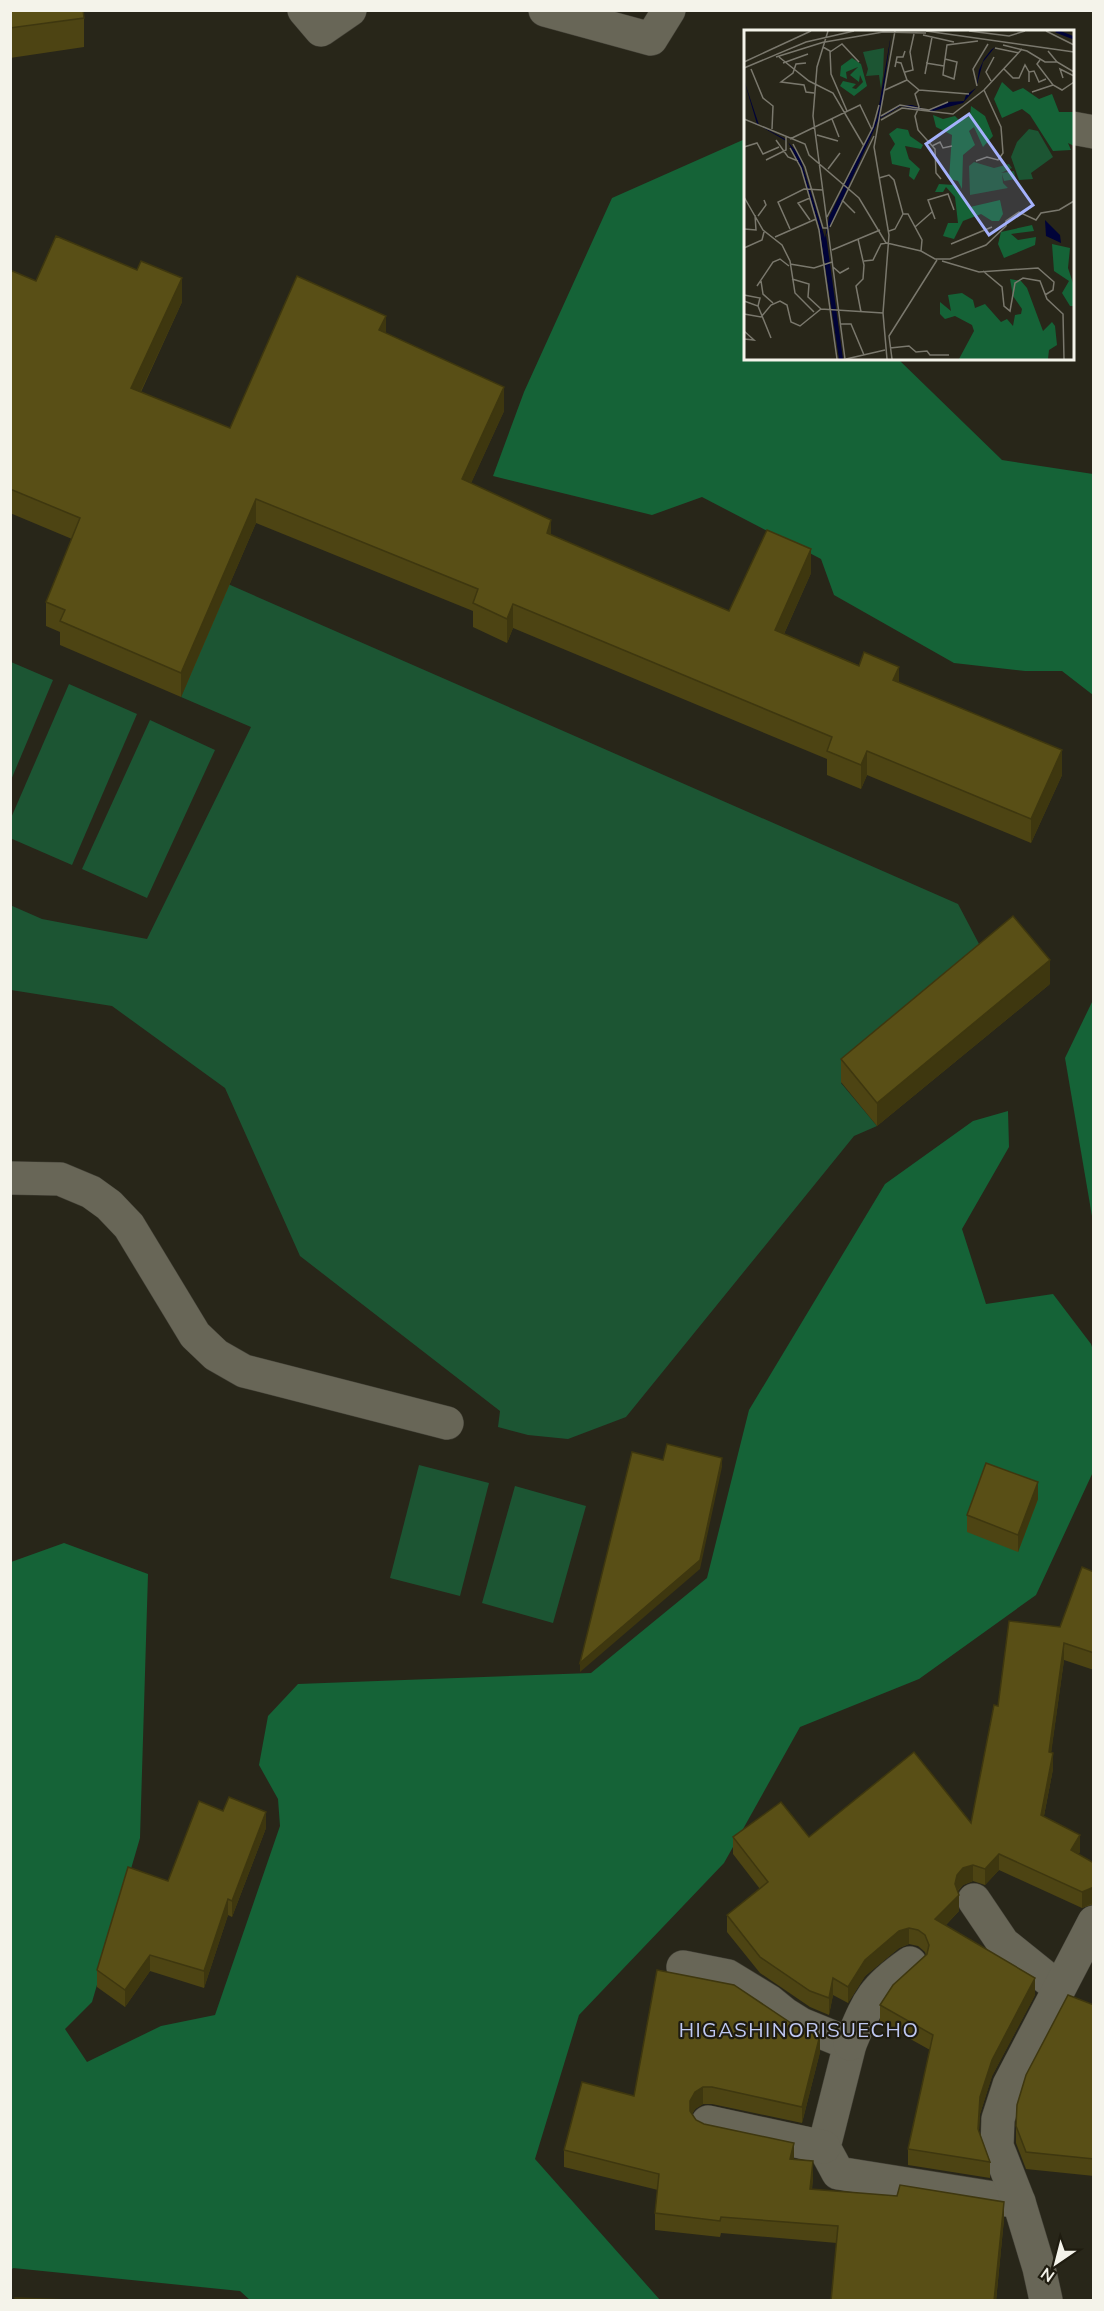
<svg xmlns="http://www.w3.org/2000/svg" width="1104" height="2311" font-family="Mulish,sans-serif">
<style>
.green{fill:#1c5533}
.forest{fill:#156337}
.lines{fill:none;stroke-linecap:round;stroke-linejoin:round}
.minor-casing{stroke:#434137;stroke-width:34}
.minor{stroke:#686657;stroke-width:33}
.wall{fill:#4d4413}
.shaded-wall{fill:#3e370f}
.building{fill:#594f16;stroke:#3e370f;stroke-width:1.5}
.labels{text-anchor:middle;stroke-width:4.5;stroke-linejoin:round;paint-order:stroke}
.neighbourhood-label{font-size:20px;letter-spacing:1.5px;fill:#bfc8f2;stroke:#1f1c10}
.inset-river{fill:none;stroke:#000338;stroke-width:3}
.inset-road{fill:none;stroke:#7a786d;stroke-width:1.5}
.view{fill:#a4b1fc;fill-opacity:0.15;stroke:#a4b1fc;stroke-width:3}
.inset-edge{fill:none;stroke:#f4f3ea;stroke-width:3}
</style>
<rect width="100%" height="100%" fill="#282619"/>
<g class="green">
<polygon points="228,584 958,904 988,961 841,1083 877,1126 854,1136 626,1417 568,1439 528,1435 498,1427 500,1411 300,1256 225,1088 112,1006 11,990 10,905 42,919 147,939 251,727 181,697"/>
<polygon points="11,662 53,680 11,780"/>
<polygon points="69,684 137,714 72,865 10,838 11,818"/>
<polygon points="150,720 215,750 147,898 82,869"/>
<polygon points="419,1465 489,1483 460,1596 390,1578"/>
<polygon points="515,1486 586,1506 553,1623 482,1603"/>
</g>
<g class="forest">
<polygon points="745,139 746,358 898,359 1002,460 1093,474 1093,695 1062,671 1025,671 954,663 834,595 821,559 702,497 652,515 493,476 524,392 612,198"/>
<polygon points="1093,1000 1094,1000 1093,1222 1065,1058"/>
<polygon points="1008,1111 1009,1147 962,1229 986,1304 1053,1294 1091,1344 1094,1353 1093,1472 1036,1595 919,1679 800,1727 724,1863 579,2015 535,2159 660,2300 250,2300 240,2291 13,2268 11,2271 11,1562 64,1543 148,1574 140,1838 92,2002 65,2029 87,2062 161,2026 215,2015 280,1826 278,1799 259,1765 268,1716 298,1684 591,1673 707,1578 749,1410 885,1184 973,1121"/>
</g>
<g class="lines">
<defs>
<g id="minor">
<polyline points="304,10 321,30 350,10"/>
<polyline points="545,10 651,39 669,10"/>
<polyline points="1072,128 1094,132"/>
<polyline points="10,1178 60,1179 91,1192 109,1205 129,1226 195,1335 216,1355 244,1371 447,1423"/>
<polyline points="974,1900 1003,1943 1059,1988"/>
<polyline points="683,1967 728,1976 769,2001 785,2014 801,2024 850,2044 824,2147 838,2173 1019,2202"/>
<path d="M850,2044C868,2002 871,1990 910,1963"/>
<polyline points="708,2122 824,2147"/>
<polyline points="1046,2300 1039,2268 1019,2202 997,2146 998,2119 1009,2085 1094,1922"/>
</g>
</defs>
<use href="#minor" class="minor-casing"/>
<use href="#minor" class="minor"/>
</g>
<g class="wall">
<polygon points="10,10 84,18 84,47 10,58"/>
<polygon points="10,270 36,281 182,302 141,392 230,428 386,334 504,411 471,483 551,535 729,611 811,573 784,634 899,682 1062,775 1031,843 867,775 861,789 827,775 827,759 513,628 507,643 473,627 473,611 256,523 181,697 60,645 60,632 46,626 46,602 72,539 10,513"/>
<polygon points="1050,984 877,1126 841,1082 841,1059"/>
<polygon points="1038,1499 1018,1552 967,1532 967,1515"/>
<polygon points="1094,1572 1094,1670 1064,1660 1051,1752 1053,1769 1044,1816 1080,1852 1078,1854 1094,1863 1094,1904 1082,1908 999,1870 985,1885 973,1881 963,1885 958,1891 959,1911 946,1925 1035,1995 992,2076 980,2114 979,2131 990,2162 990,2178 908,2165 908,2149 930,2050 880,2022 880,2005 926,1955 925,1952 918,1946 909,1944 899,1948 865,1976 848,2003 833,1995 829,2015 810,2007 760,1973 727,1932 727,1915 760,1889 733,1854 733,1837 809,1837 971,1823 998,1706 1060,1627"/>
<polygon points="223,1811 266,1828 232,1917 228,1915 204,1988 150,1971 125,2007 97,1987 97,1970 168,1881"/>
<polygon points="1094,2005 1094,2176 1026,2169 1016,2143 1016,2126"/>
<polygon points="820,2052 802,2123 712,2104 703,2104 695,2109 692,2114 696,2120 704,2124 794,2159 813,2177 812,2190 1004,2219 996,2301 831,2301 837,2243 721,2233 720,2237 655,2230 655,2213 658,2190 564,2167 564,2150 634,2096"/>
</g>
<g class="shaded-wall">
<polygon points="182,278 182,302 131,412 131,388"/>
<polygon points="386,316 386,340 379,330"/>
<polygon points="504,387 504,411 462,503 462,479"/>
<polygon points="256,499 256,523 181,697 181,673"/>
<polygon points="551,520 551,544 547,533"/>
<polygon points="811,549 811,573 775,654 775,630"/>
<polygon points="513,604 513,628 507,643 507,619"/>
<polygon points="899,667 899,691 893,680"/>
<polygon points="1062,750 1062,775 1031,843 1031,819"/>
<polygon points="867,751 867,775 861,789 861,765"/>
<polygon points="1050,960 1050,984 877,1126 877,1103"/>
<polygon points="722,1458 722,1467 700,1569 580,1672 580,1663"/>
<polygon points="1038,1482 1038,1499 1018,1552 1018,1535"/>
<polygon points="1064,1643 1064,1660 1049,1769 1049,1752"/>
<polygon points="1053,1753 1053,1769 1041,1831 1041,1815"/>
<polygon points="266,1812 266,1828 232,1917 232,1901"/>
<polygon points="1080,1835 1080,1852 1071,1867 1071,1850"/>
<polygon points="999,1854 999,1870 985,1885 985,1869"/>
<polygon points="973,1865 973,1881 963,1885 957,1891 959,1895 959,1911 935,1936 935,1919 955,1884 957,1875 963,1868"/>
<polygon points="1093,1887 1093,1903 1082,1908 1082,1892"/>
<polygon points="228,1899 228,1915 204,1988 204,1971"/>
<polygon points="909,1928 909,1944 899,1948 865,1976 848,2003 848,1987 865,1960 899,1931"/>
<polygon points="150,1955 150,1971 125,2007 125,1990"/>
<polygon points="833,1978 833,1995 829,2015 829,1998"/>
<polygon points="1035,1978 1035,1995 992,2076 980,2114 978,2146 980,2097 992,2060"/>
<polygon points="820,2035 820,2052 802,2123 802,2107"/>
<polygon points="703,2087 703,2104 695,2109 690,2117 690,2101 695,2092"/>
<polygon points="794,2143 794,2160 790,2159"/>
<polygon points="813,2161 813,2177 810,2206 810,2189"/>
<polygon points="1004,2202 1004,2219 996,2301 994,2301"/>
</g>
<g class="building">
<polygon points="10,10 83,10 84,18 10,28"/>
<polygon points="56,236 137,270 141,261 182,278 131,388 230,428 297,276 386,316 379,330 504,387 462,479 551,520 547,533 729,611 767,530 811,549 775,630 859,666 864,652 899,667 893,680 1062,750 1031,819 867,751 861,765 827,751 832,737 513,604 507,619 473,603 478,589 256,499 181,673 60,621 65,610 46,602 80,518 10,489 10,270 36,281"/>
<polygon points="1013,916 1050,960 877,1103 841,1059"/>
<polygon points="667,1444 722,1458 700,1560 580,1663 632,1452 663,1460"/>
<polygon points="986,1463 1038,1482 1018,1535 967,1515"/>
<polygon points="1082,1567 1094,1572 1094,1653 1064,1643 1049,1752 1053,1753 1041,1815 1080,1835 1071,1850 1094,1863 1094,1887 1082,1892 999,1854 985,1869 973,1865 963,1868 957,1875 955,1884 959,1895 935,1919 1035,1978 992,2060 980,2097 978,2129 990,2162 908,2149 933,2035 880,2005 893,1985 927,1954 929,1945 925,1935 918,1930 909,1928 899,1931 865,1960 848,1987 833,1978 829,1998 810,1991 760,1957 727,1915 768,1882 733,1837 781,1802 809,1837 914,1752 971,1823 994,1705 998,1706 1009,1621 1060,1627"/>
<polygon points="229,1797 266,1812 232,1901 228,1899 204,1971 150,1955 125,1990 97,1970 128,1867 168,1881 199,1801 223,1811"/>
<polygon points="657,1970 734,1985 791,2023 820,2035 802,2107 712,2087 703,2087 695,2092 690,2101 690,2111 696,2120 704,2124 794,2143 790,2159 813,2161 810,2189 897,2196 900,2185 1004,2202 994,2301 831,2301 838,2226 721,2217 720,2221 655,2213 659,2174 564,2150 582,2082 634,2096"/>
<polygon points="1068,1995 1094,2005 1094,2159 1026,2152 1016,2126 1017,2105 1026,2075"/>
<polygon points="15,2298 70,2300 70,2301 15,2301"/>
</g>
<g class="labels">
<g class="neighbourhood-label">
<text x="799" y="2037">HIGASHINORISUECHO</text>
</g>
</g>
<g transform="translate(744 30)">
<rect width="330" height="330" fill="#282619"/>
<path d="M140,18L139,45L137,59L135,45L122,46L124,39L119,22ZM285,99L294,101L309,127L287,143L289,149L275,150L267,127L273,112ZM230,132L250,138L265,134L268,138L257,143L270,141L272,149L260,151L258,144L259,153L264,158L226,165L225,136Z" fill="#1c5533"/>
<path d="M108,28L117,34L123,56L110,66L96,56L99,51L112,54L108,58L112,59L119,52L116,45L115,52L106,45L114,37L102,42L103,49L96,46L97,36ZM258,52L269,62L279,58L295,69L308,64L315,82H329L330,116L324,113L327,120L309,121L286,85L278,79L258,88L250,69ZM227,76L241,86L249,106L239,117L230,97L225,101L231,115L219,125L218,159L214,151L205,149L208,105L192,97L189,85L199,89L211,86L216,91L226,86ZM153,98L164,100L166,106L179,115L177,119L161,116L165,129L176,139L170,150L165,146L166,138L148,134L146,122L151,114L145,104ZM195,154L210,155L226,177L256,170L259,184L255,191H248L237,184L219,191L210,209L199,206L204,193H214L211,167L202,157L199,162H191ZM288,195L290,201L267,204L274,210L292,207L291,215L260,228L254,214L257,202ZM308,214L326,218L324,238L330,256V276H326L318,263L325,251L310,241ZM266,249L277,251L283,258L299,301L308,292L311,296L313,315L305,320L304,329H215L230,301L228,295L211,286L201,289L196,284V272L207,281L204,265L218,263L229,270L231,278L241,274L257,292L263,289L269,296L271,285L277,284L278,279L269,266Z" fill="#156337"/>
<path d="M147,4L136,87L156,75H168L184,80L205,72L220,71L222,65L232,58L235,40L240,29L247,20L251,17L239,32L232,58L219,73L189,81H179L157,76L135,89L82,205L99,329H95L75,196L57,137L44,112L13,94L0,50L15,95L41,109L55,124L81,208L85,187L133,88ZM301,190L316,205L317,213L302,206Z" fill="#000338"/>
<path class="inset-river" d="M312,1L330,8"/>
<path class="inset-road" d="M84,1L73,37L69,86L101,329M182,1L330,22M225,1L265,6L281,1M302,1L330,15M179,5L210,12M81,12L139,2L182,3M259,15L283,21L301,32H313M79,17L86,21L87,44L103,81M251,18L275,23M304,21L313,32L330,42M86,22L98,14L115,32M32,27L80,12M35,27L65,51L89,63L120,116M201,29L213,32L210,49L199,45L200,36L203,15L234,11M296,30L293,34L309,55L318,60L330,52M0,32L67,1M152,32L157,33L163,50M39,33L64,24M62,33L52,34L49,43L37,52L60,55L62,62L70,63M182,33L200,36M151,37L153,27H159L161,21M0,38L62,12L110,1M7,39L19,68L29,76L28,99M260,39L269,48H275L281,35L285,42M161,42L169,40L166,22L170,4M181,44L188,7M319,48L316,39L330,46M247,51L242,42L250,27M285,52V42L290,41L295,52L302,49M233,56L229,39L244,14M141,60L163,50L175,60L171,64L175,77L171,86L174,100L191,119L192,143L197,149M175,60L225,64M288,62L309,55M137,86L156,75L185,80L204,72M0,89L61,114L65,125L115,168L142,213M88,89L95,107M137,90L158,78L209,84L240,60L278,19M73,105L94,111M46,109L116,75L128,100M32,110L44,127L54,131M49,114L61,137L79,198H84M188,116L196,112L199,118L208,116M0,117L13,113L19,124L35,117M46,118L57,138L75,200L93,329M22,130L42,120V107M232,131L243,127L254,130L259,123L257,97L240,60M84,139L96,123M135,148L145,145L150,150L159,184H164L178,210L177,221M0,167L19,200L38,215L46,231L51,263L70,282M98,170L111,183M14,186L22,175L20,170M83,187L129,97L135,75M191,189L184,170L204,164L210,180M66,190L54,173L66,168M86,197L130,106M171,197L188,182M0,199L12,200L11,185M46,199L34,172L60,159L79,160M145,201L151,199L159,184M31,207L72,189M114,209L120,235L119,249L112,256L117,282M207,214L248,197M0,218L18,210L20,202M88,220L136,200M120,231L129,230L137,214L143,213L177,221L191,229H206L242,215L262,196V191L275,182L292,190L297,183L315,180L330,171M198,231L235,242L294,238L310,252L309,260L301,265M46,234L70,238L88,232M89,237L96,243L105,238M239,241L258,257L260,276L266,281L271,253L279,248L296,251L303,269L319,284L320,329M48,249L65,254L64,267L77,279M17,251L19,264L29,273M13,256L29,232L36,229L45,236M0,265L16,268L14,276M0,271L14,276L27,308M0,284L17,287L27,275L36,271L43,275L47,292L56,296L77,279L139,283M97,294H107L120,325M0,301L10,310L0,309M146,318L165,316L172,322L183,321L186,325H205M102,329L141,320M143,329L139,283L145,205L130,117L151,1M148,329L145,306L193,230"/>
<path class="view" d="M225,84L289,175L245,205L182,114Z"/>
<rect width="330" height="330" class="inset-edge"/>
</g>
<rect width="1104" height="2311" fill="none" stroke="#f4f3ea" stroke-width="24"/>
<g transform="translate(1056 2263) rotate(215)" stroke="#1f1c10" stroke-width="4.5" paint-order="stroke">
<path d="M0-4.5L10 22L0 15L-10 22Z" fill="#f4f3ea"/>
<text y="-9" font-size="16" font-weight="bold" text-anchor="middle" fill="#f4f3ea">N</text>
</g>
</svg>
